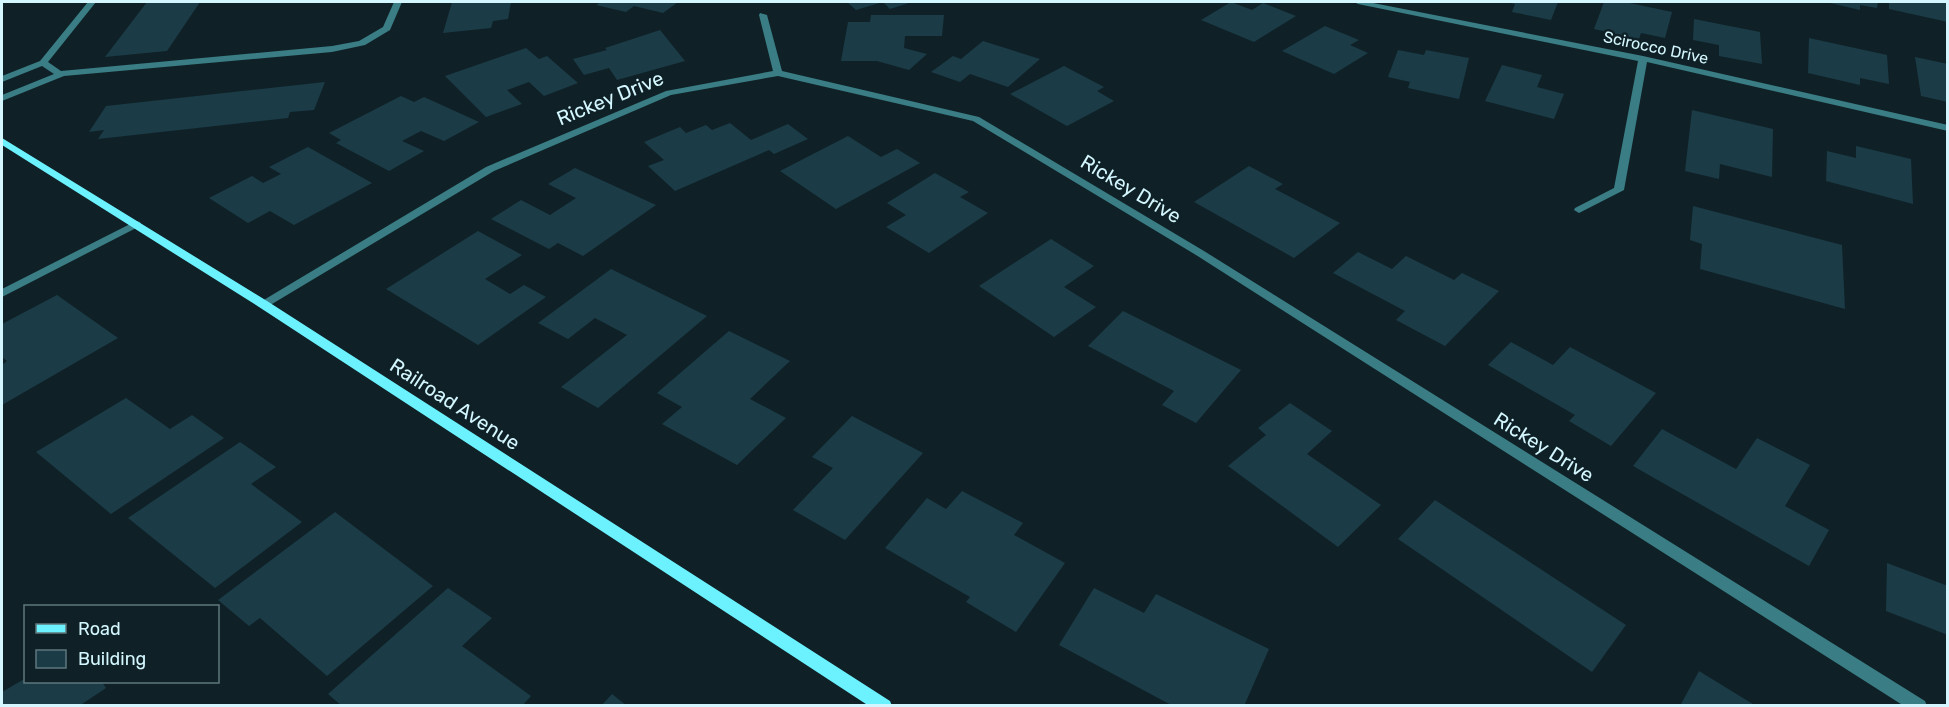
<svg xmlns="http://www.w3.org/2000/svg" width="1949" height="707" font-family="Rubik,sans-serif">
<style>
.building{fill:#1b3b47}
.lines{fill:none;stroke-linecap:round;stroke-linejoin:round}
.street{fill:#3a7d85;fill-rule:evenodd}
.secondary{fill:#6cf1fe;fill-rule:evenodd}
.labels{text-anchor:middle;stroke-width:5;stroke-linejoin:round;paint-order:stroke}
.far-street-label{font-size:16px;fill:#d4f7ff;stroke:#0f2126}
.street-label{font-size:20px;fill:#d4f7ff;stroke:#0f2126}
</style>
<rect width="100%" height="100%" fill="#0f2126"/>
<g class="building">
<polygon points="147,2 200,2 167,51 105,57"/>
<polygon points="452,2 511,2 508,19 493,21 491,28 443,33"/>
<polygon points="601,2 678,2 663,13 634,6 626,12 596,5"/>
<polygon points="847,2 912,2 890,9 883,2 856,10"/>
<polygon points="1231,2 1252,10 1263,3 1296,16 1254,42 1201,20"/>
<polygon points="1508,2 1558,2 1551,20 1512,12 1515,4"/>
<polygon points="1604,2 1625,2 1672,12 1665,38 1641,33 1639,39 1594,29"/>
<polygon points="1826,2 1878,2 1877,8 1860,5 1860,10"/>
<polygon points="1889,2 1948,2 1948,22 1889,9"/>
<polygon points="871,15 944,15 942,36 905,36 904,48 927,54 909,70 877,61 841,61 848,22 870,22"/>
<polygon points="1694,19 1760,32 1762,64 1719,56 1719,45 1693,40"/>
<polygon points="1325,26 1359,40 1350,45 1368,53 1334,74 1282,51"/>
<polygon points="660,30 685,61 617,80 609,68 584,75 573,59 607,50 605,48"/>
<polygon points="1809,38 1887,55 1889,84 1860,78 1860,85 1808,73"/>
<polygon points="983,41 1040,59 1008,87 970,74 960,82 931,72 953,56 961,59"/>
<polygon points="526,48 539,59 547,56 578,83 544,96 529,82 507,90 522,104 486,117 445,76"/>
<polygon points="1398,50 1424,55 1426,50 1469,58 1459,99 1408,88 1410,82 1388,77"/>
<polygon points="1915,57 1948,64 1948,102 1921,96"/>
<polygon points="1502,65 1542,75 1537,87 1564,94 1554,119 1485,101"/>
<polygon points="1064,66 1104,87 1097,91 1114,101 1067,126 1010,94"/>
<polygon points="325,82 314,110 290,112 288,118 98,139 104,130 89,132 106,106"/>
<polygon points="401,96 414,102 424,97 479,122 444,141 421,131 402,141 424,151 389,171 336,143 341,140 329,133"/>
<polygon points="1692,110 1773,129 1772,177 1720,164 1719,179 1685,171"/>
<polygon points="730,123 751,140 788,124 808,139 774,154 769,150 675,191 648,166 664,160 644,142 680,127 686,133 706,125 712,130"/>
<polygon points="848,136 881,157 897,149 920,163 836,209 780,171"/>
<polygon points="1856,146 1911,159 1913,204 1826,181 1827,151 1856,158"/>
<polygon points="308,147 372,183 294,225 270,211 248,223 209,198 252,176 263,183 281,174 269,167"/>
<polygon points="1249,166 1283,184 1275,189 1340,223 1294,258 1194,202"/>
<polygon points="575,168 656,205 583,256 558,243 549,249 491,219 521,200 550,215 576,198 548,184"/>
<polygon points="935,173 969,192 960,197 988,213 929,253 886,227 906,215 887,203"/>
<polygon points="1693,206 1842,245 1845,309 1700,269 1702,244 1690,240"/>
<polygon points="478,231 522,255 485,279 510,294 524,285 546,297 478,345 386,289"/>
<polygon points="1051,239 1094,266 1064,287 1096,307 1054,337 979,286"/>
<polygon points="1358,252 1392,269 1406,256 1454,280 1462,273 1499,291 1445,346 1396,320 1405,311 1333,273"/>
<polygon points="611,269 707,316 598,408 561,387 627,335 595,318 568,339 538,323"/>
<polygon points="57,295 118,338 2,405 2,365 7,361 2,357 2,324"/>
<polygon points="1123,311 1241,370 1196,423 1162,405 1174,391 1088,346"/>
<polygon points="729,331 790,361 750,399 786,418 737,465 662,424 682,407 657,393"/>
<polygon points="1511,342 1553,365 1570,347 1656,393 1611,446 1569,421 1575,415 1488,365"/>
<polygon points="126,398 170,429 192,415 224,438 111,514 36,452"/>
<polygon points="1290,403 1332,431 1307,454 1381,505 1338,547 1228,466 1266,435 1258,428"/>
<polygon points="852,416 923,453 845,540 793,510 833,468 812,457"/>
<polygon points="1662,429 1736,469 1757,438 1810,465 1785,506 1829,530 1809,566 1633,466"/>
<polygon points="240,442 276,467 251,484 302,522 215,588 128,518"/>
<polygon points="962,491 1023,523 1014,535 1065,563 1016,632 966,602 970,597 885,548 927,498 946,509"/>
<polygon points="1435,500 1626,625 1592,672 1398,539"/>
<polygon points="335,512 433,586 327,676 260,618 249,626 218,600"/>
<polygon points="1887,563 1948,586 1948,635 1886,611"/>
<polygon points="448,588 492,618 462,646 531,696 522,706 342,706 328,694"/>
<polygon points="1094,588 1144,613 1156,594 1269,649 1244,706 1173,706 1059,645"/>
<polygon points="1699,671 1756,706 1680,706"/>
<polygon points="26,678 26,682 102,682 106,688 79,706 2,706 2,692"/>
<polygon points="612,694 627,706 601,706"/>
</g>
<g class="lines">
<g class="street">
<polygon points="88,2 96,2 48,62 61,71 332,46 359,41 383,27 394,2 402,2 390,30 365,45 332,52 64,76 2,101 2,95 54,74 42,66 2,82 2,76 40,61"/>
<polygon points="1354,2 1368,2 1643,56 1948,125 1948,131 1647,62 1624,190 1579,213 1574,210 1575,208 1614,188 1638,61 1358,4"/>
<polygon points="760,13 767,15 782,71 979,117 1204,251 1925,701 1927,706 1904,706 1196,255 973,121 778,76 671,95 494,171 267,307 259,307 257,304 486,167 666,91 773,71 759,15"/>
<polygon points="136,221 140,222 141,224 140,226 2,297 2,289"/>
</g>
<polygon class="secondary" points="2,138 267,301 890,701 892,706 869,706 259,307 2,145"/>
</g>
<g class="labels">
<g class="far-street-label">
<text transform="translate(1656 47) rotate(12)" y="6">Scirocco Drive</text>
</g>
<g class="street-label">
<text transform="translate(610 98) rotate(-22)" y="7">Rickey Drive</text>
<text transform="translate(1131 189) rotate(31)" y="7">Rickey Drive</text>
<text transform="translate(455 404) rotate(33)" y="7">Railroad Avenue</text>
<text transform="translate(1544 447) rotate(32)" y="7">Rickey Drive</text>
</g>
</g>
<rect width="1949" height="707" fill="none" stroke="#d4f7ff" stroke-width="6"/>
<rect x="24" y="605" width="195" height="78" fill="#0f2126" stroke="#5e777d" stroke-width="1.5"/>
<rect x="36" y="624" width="30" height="9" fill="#6cf1fe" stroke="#5e777d" stroke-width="1.5"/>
<text x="78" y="635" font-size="18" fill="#d4f7ff">Road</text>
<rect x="36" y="650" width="30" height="18" fill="#1b3b47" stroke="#5e777d" stroke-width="1.5"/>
<text x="78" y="665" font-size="18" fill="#d4f7ff">Building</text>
</svg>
